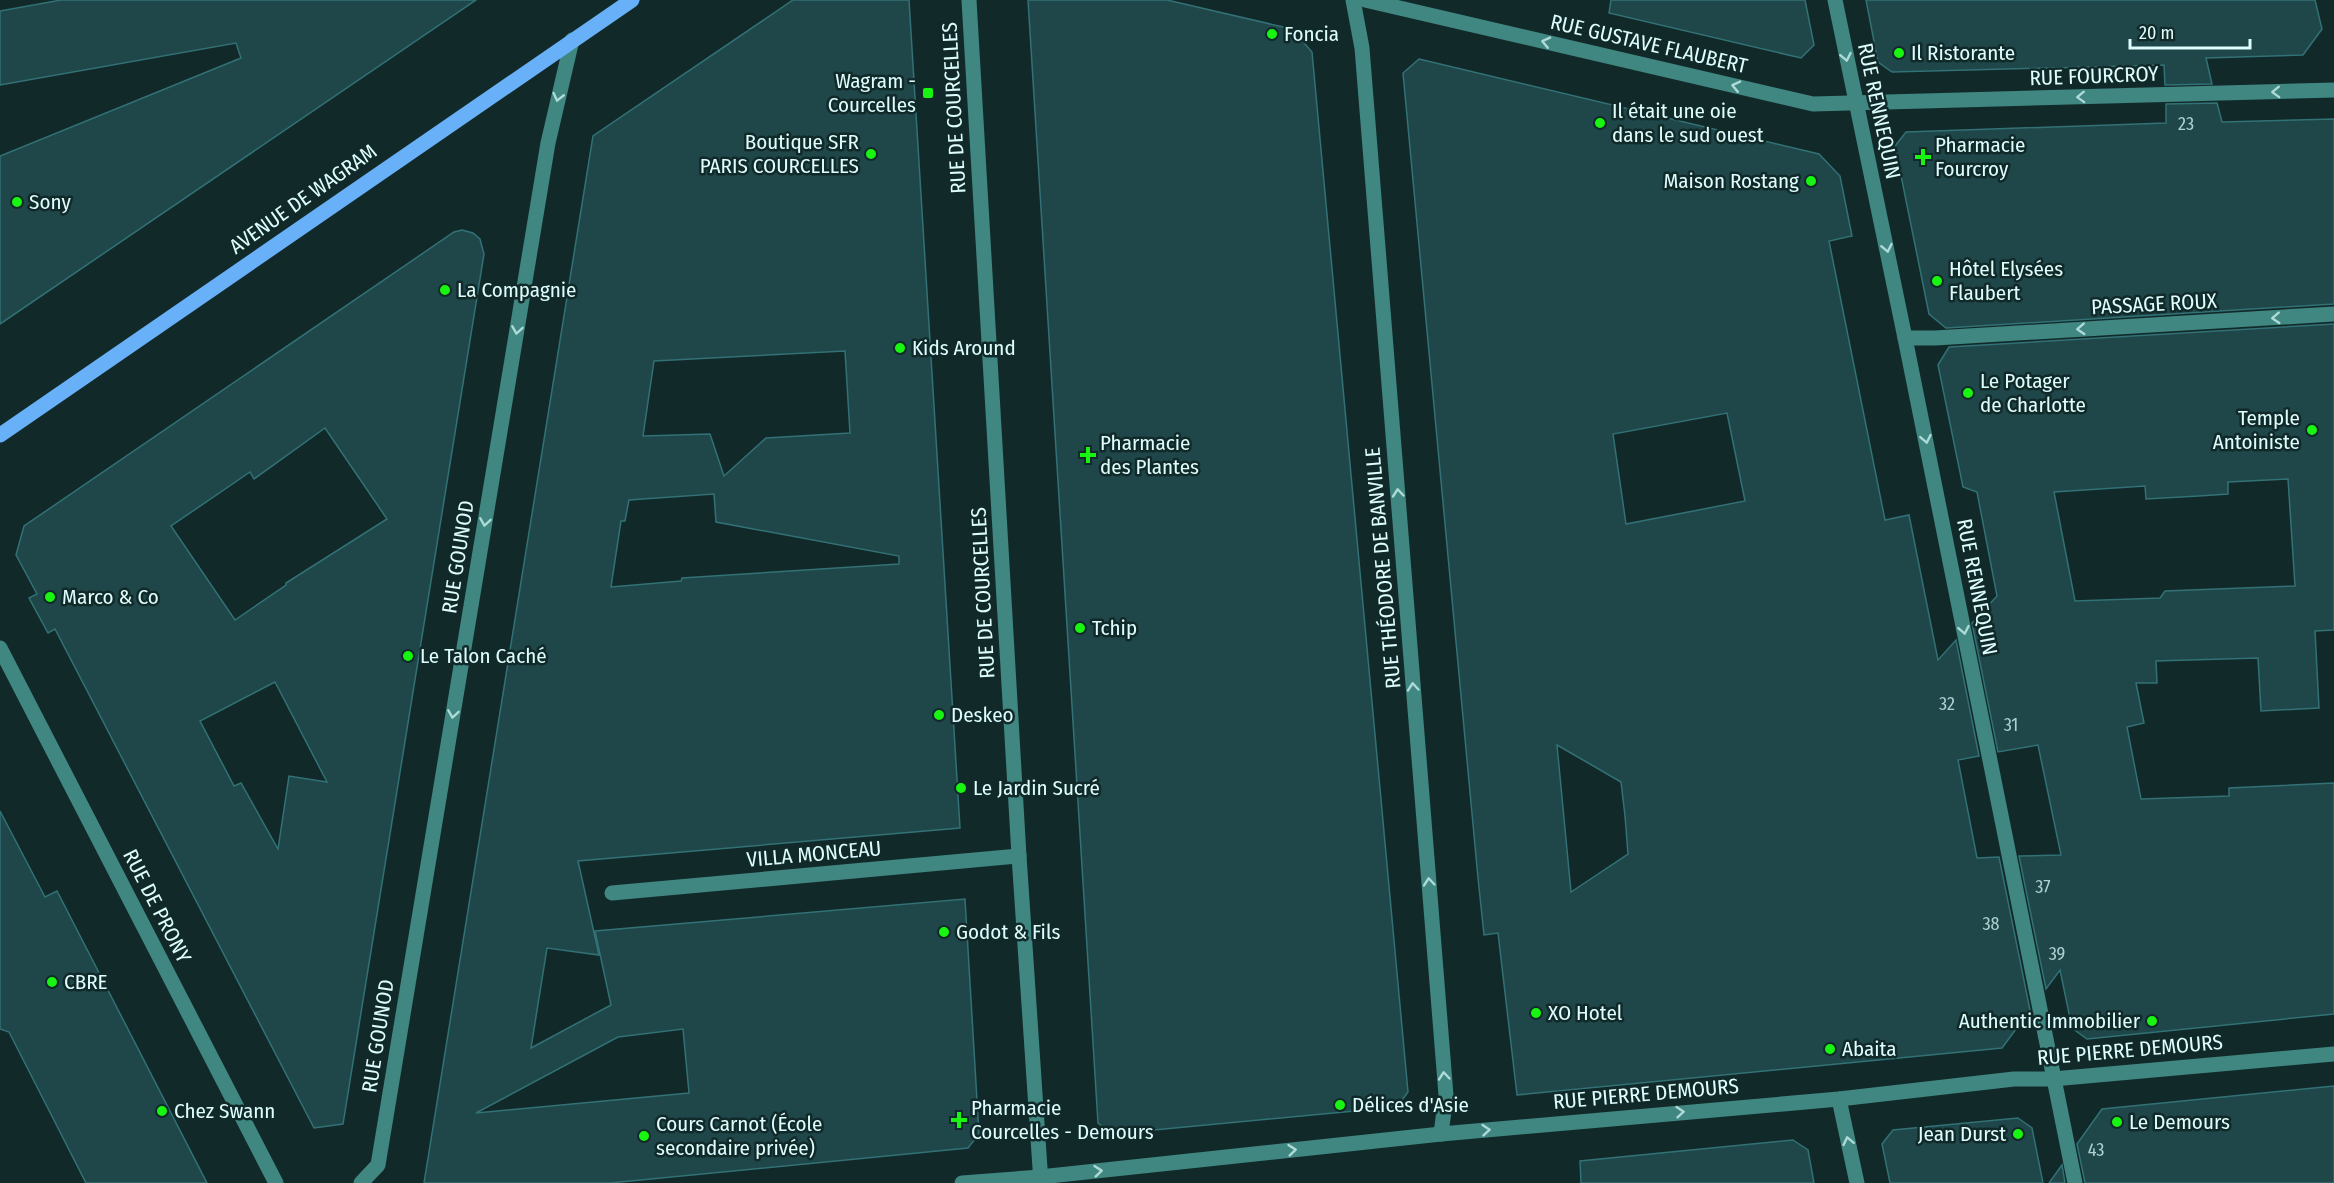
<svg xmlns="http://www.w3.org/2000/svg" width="2334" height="1183" font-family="'Fira Sans Condensed',sans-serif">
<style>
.building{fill:#1f474a;stroke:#327175;stroke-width:1.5;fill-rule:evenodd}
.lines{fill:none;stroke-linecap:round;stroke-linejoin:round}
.minor{stroke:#3f8780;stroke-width:15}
.major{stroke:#68b1f9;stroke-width:15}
.oneway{stroke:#aedad8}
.poi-dot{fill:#18f511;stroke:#12292a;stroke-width:2}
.labels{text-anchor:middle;stroke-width:5;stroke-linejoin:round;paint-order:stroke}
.number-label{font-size:18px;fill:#aed0d0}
.poi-label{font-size:21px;fill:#ddfefd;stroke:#12292a;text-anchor:start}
.street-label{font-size:21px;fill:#ddfefd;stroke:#12292a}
</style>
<rect width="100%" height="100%" fill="#12292a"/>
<g class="building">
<polygon points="61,0 476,0 0,324 0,156 241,58 236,43 0,85 0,11"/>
<path d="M793,0H909L960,828L578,861L599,955L547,948L531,1048L611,1005L595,931L965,899L979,1134L968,1148L610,1183H424L593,136ZM845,351L850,433L766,438L724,476L710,434L643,436L654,361ZM714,494L716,522L899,556V564L682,578L681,581L611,587L621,521H625L629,500ZM683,1029L689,1093L476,1113L618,1037Z"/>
<polygon points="1028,0 1167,0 1292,29 1312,52 1408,1092 1397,1107 1112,1134 1098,1123"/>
<polygon points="1611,0 1805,0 1814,45 1801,58 1609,13"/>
<polygon points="1866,0 2315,0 2322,29 2303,55 2206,58 2212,84 2165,85 2164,65 1892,72 1878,62"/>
<path d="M1419,59L1819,154L1840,176L1852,236L1829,241L1885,520L1909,515L1938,660L1956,640L1979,756L1958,760L1977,858L1999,857L2030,1010L2002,1048L1517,1095L1498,933L1484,935L1478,878L1403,73ZM1727,413L1745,501L1626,524L1613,434ZM1557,745L1621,782L1625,816L1628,854L1571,892Z"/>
<polygon points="2217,103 2222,122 2334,119 2334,304 1946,328 1929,314 1895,146 1906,132 2166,123 2166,104"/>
<path d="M462,230L473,233L480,239L484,254L343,1124L314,1128L55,629L48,633L29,598L37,594L16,555L24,526L454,232ZM325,428L387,519L286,583V585L235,620L171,526L250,472L254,479ZM275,682L327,782L289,776L278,849L241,783L234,786L200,721Z"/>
<path d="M2334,324V630L2315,631L2319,708L2261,711L2258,658L2156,661L2157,683H2136L2144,723L2127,727L2141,799L2229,796V788L2334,783V1014L2087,1039L2072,1028L2060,970L2046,989L2019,856L2061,855L2038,745L1998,752L1972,623L1997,596L1977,492L1963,487L1938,365L1949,347ZM2288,479L2295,586L2165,591L2160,598L2075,601L2054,492L2145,486L2146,499L2199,496L2228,494V482Z"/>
<polygon points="0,811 45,897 57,891 207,1183 86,1183 9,1032 0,1029"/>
<polygon points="2334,1086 2334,1183 2085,1183 2077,1144 2102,1109"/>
<polygon points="2018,1118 2032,1128 2043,1183 1890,1183 1882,1144 1893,1130"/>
<polygon points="1793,1140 1808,1150 1814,1183 1581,1183 1580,1161"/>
<polygon points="2062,1165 2065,1183 2049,1183"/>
</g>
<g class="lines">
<g class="minor">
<polyline points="969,0 1019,856 1041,1183"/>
<polyline points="1353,0 1362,48 1446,1095 1441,1134"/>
<polyline points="1365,0 1813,104 2334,90"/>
<polyline points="1835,0 1905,338 2075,1183"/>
<polyline points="1905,338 1935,338 2334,314"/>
<polyline points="0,648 276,1183"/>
<polyline points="612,893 1019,856"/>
<polyline points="1839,1099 1857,1183"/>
<polyline points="361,1183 378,1165 548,143 572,40"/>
<polyline points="962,1183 1040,1177 1441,1134 1839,1099 2014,1079 2053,1079 2334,1054"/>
</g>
<polyline class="major" points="0,435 632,0"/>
</g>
<defs><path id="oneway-chevron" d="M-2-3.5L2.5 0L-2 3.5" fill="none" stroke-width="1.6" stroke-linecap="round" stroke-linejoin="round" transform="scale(1.5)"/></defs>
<g class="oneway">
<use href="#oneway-chevron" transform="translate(1546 42) rotate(-167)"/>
<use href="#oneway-chevron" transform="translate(1846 57) rotate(79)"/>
<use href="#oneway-chevron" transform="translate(1736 86) rotate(-167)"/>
<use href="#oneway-chevron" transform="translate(2276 92) rotate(178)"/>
<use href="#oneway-chevron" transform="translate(558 97) rotate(103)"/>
<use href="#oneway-chevron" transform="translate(2081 97) rotate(178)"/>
<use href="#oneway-chevron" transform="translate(1887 248) rotate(78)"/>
<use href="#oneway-chevron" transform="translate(2276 318) rotate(177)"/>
<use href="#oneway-chevron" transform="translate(2081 329) rotate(177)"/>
<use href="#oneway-chevron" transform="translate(517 330) rotate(99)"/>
<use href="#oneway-chevron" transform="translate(1926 439) rotate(79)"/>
<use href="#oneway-chevron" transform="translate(1398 493) rotate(-95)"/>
<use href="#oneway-chevron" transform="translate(485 522) rotate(99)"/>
<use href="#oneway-chevron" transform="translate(1964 630) rotate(79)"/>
<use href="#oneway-chevron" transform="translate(1413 687) rotate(-95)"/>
<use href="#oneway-chevron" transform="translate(453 714) rotate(99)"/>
<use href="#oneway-chevron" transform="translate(1429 882) rotate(-95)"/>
<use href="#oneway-chevron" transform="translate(1444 1076) rotate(-95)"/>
<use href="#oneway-chevron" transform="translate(1680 1112) rotate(-5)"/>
<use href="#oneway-chevron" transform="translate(1486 1130) rotate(-5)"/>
<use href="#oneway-chevron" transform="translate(1848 1141) rotate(-102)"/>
<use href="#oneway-chevron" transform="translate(1292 1150) rotate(-6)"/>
<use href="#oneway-chevron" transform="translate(1098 1171) rotate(-6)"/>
</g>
<g class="poi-dot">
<circle cx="1272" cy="34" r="6"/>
<circle cx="1899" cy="53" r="6"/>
<rect x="922" y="87" width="12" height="12" rx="3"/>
<circle cx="1600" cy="123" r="6"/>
<circle cx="871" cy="154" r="6"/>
<path d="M1920 148h6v6h6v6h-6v6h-6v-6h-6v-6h6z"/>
<circle cx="1811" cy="181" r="6"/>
<circle cx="17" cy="202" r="6"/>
<circle cx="1937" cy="281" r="6"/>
<circle cx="445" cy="290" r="6"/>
<circle cx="900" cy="348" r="6"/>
<circle cx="1968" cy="393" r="6"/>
<circle cx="2312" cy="430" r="6"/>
<path d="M1085 446h6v6h6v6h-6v6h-6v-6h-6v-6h6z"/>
<circle cx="50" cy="597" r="6"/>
<circle cx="1080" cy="628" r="6"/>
<circle cx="408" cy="656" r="6"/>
<circle cx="939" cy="715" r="6"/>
<circle cx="961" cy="788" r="6"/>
<circle cx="944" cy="932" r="6"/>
<circle cx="52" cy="982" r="6"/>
<circle cx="1536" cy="1013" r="6"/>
<circle cx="2152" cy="1021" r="6"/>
<circle cx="1830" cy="1049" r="6"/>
<circle cx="1340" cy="1105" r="6"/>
<circle cx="162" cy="1111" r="6"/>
<path d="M956 1111h6v6h6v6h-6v6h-6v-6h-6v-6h6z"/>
<circle cx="2117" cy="1122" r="6"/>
<circle cx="2018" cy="1134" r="6"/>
<circle cx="644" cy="1136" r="6"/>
</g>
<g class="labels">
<g class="number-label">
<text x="2186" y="130">23</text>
<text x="1947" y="710">32</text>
<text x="2011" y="731">31</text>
<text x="2043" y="893">37</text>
<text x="1991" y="930">38</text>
<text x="2057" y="960">39</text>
<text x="2096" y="1156">43</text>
</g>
<g class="poi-label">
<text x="1284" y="41">Foncia</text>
<text x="1911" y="60">Il Ristorante</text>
<text x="916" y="88" text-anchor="end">Wagram -<tspan x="916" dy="24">Courcelles</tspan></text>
<text x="1612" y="118">Il était une oie<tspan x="1612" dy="24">dans le sud ouest</tspan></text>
<text x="859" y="149" text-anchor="end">Boutique SFR<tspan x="859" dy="24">PARIS COURCELLES</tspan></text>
<text x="1935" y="152">Pharmacie<tspan x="1935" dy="24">Fourcroy</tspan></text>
<text x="1799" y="188" text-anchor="end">Maison Rostang</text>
<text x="29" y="209">Sony</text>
<text x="1949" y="276">Hôtel Elysées<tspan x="1949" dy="24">Flaubert</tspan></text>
<text x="457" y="297">La Compagnie</text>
<text x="912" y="355">Kids Around</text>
<text x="1980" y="388">Le Potager<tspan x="1980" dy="24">de Charlotte</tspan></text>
<text x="2300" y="425" text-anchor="end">Temple<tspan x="2300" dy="24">Antoiniste</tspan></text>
<text x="1100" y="450">Pharmacie<tspan x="1100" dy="24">des Plantes</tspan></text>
<text x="62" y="604">Marco &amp; Co</text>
<text x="1092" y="635">Tchip</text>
<text x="420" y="663">Le Talon Caché</text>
<text x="951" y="722">Deskeo</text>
<text x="973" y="795">Le Jardin Sucré</text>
<text x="956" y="939">Godot &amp; Fils</text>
<text x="64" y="989">CBRE</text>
<text x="1548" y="1020">XO Hotel</text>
<text x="2140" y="1028" text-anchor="end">Authentic Immobilier</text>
<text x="1842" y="1056">Abaita</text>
<text x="1352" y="1112">Délices d'Asie</text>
<text x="971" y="1115">Pharmacie<tspan x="971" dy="24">Courcelles - Demours</tspan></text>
<text x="174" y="1118">Chez Swann</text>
<text x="2129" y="1129">Le Demours</text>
<text x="656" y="1131">Cours Carnot (École<tspan x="656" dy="24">secondaire privée)</tspan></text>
<text x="2006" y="1141" text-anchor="end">Jean Durst</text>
</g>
<g class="street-label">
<text transform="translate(1649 44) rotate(13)" y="7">RUE GUSTAVE FLAUBERT</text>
<text transform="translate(2094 76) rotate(-2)" y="7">RUE FOURCROY</text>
<text transform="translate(954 108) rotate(-93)" y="7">RUE DE COURCELLES</text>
<text transform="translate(1879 111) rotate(78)" y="7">RUE RENNEQUIN</text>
<text transform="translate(303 199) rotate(-35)" y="7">AVENUE DE WAGRAM</text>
<text transform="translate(2154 304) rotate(-3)" y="7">PASSAGE ROUX</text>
<text transform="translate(458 557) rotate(-81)" y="7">RUE GOUNOD</text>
<text transform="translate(1383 568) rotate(-95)" y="7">RUE THÉODORE DE BANVILLE</text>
<text transform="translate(1977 587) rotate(79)" y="7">RUE RENNEQUIN</text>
<text transform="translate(983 593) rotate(-93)" y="7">RUE DE COURCELLES</text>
<text transform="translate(814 854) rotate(-5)" y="7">VILLA MONCEAU</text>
<text transform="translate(157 906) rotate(63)" y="7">RUE DE PRONY</text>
<text transform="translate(378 1036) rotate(-81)" y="7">RUE GOUNOD</text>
<text transform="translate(2130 1050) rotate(-5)" y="7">RUE PIERRE DEMOURS</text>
<text transform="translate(1646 1094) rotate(-5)" y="7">RUE PIERRE DEMOURS</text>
</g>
</g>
<path d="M2130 39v9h120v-9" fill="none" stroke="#ddfefd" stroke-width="3"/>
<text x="2139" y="39" font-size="18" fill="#ddfefd" stroke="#12292a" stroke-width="4.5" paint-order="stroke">20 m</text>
</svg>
